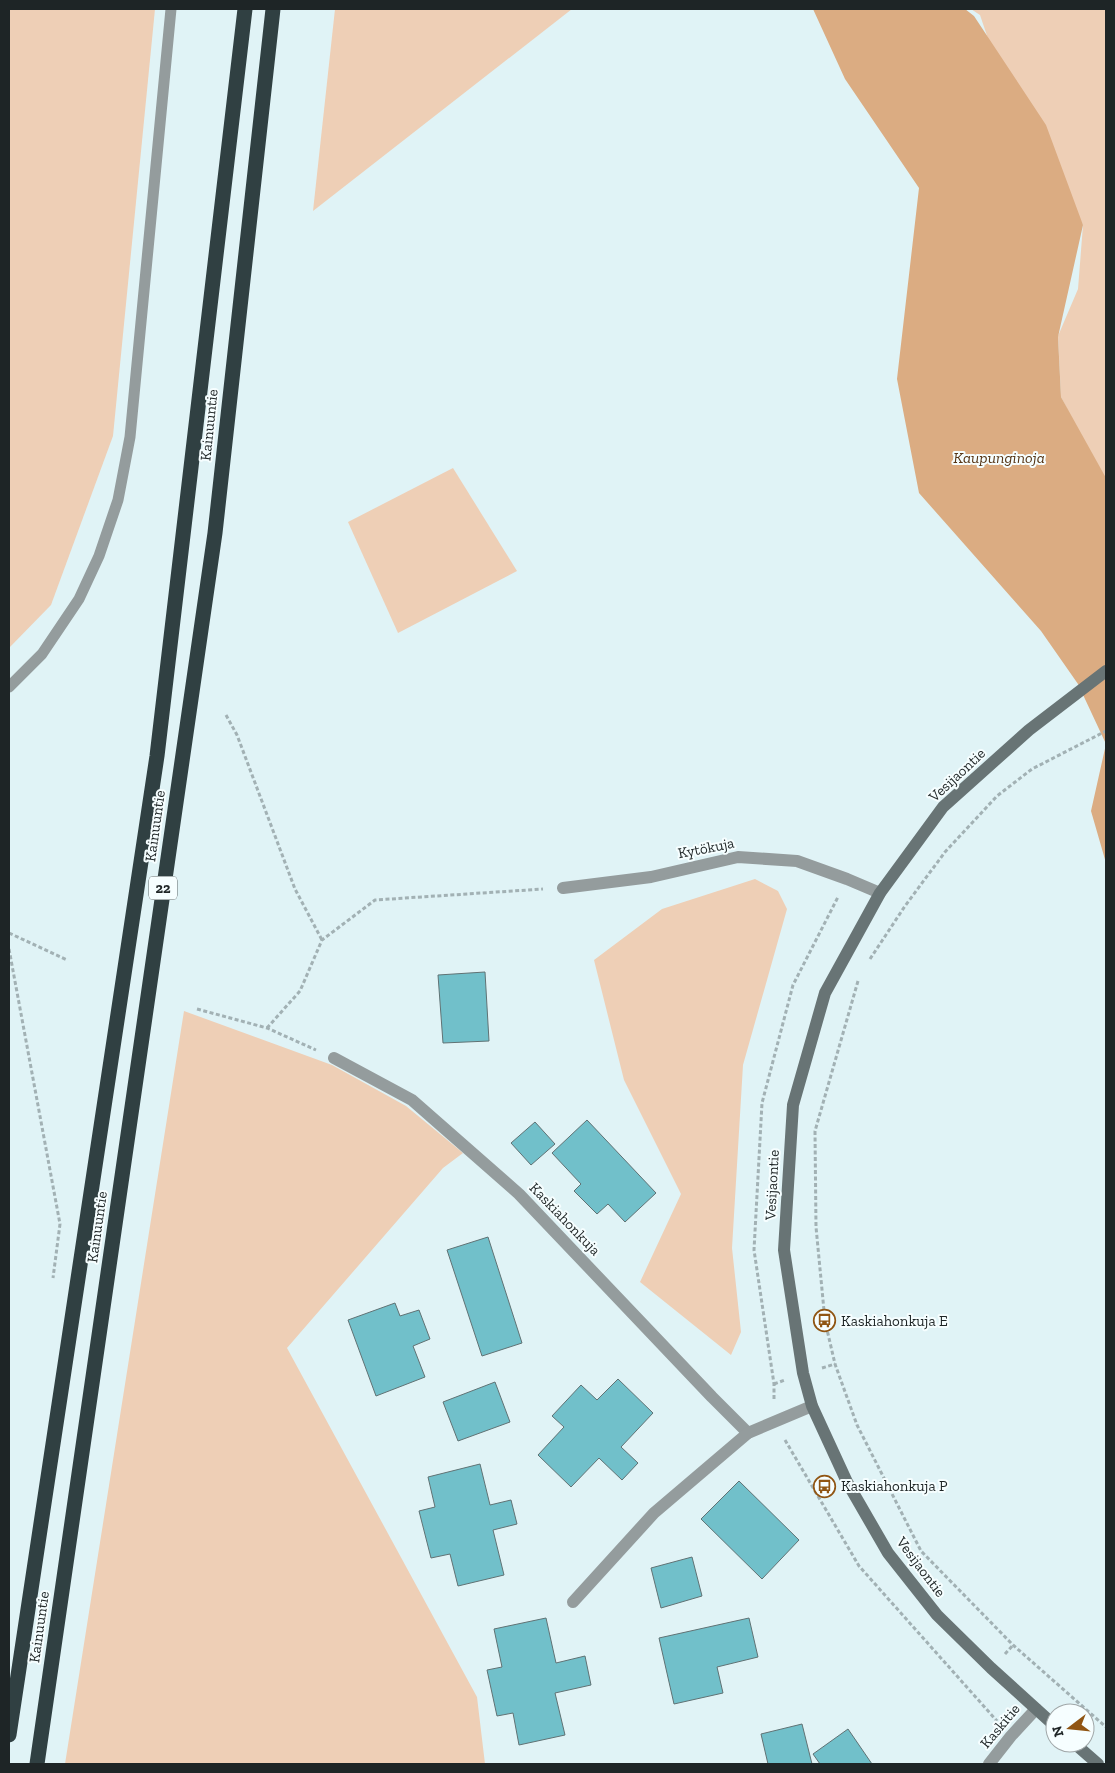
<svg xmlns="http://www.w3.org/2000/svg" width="1115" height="1773" font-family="'Zilla Slab',serif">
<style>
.green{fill:#eecfb6}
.water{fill:#dbac82}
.building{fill:#71c0ca;stroke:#607274}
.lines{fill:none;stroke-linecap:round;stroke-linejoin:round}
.path{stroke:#a2b1b4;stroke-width:3;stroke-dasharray:4 2.5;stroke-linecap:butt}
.lane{stroke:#949c9d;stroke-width:11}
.street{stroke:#949c9d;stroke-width:12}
.secondary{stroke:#687475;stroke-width:12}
.highway{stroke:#304042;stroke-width:15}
.labels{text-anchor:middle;stroke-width:4;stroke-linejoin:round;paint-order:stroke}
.shield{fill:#f6feff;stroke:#5f6667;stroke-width:1}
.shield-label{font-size:14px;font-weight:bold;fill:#1e2526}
.street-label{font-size:15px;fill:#1e2526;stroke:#f6feff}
.poi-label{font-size:15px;fill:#1e2526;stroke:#f6feff;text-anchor:start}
.water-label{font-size:16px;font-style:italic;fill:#553414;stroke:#f6feff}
</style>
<rect width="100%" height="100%" fill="#e0f3f6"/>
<g class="green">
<polygon points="9,9 155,9 113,436 51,605 9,648"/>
<polygon points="335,9 572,9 313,211"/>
<polygon points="971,9 1106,9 1106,486 1061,397 1058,336 1078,289 1083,225 1000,74 980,15"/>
<polygon points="453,468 517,571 398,633 348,522"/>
<polygon points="755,879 778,891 787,909 743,1065 732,1248 741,1332 731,1355 640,1282 681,1194 624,1080 594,960 662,909"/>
<polygon points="184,1011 332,1065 406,1106 463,1153 443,1168 287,1348 477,1697 485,1764 65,1764"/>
</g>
<polygon class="water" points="813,9 965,9 974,16 1046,125 1083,225 1058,337 1061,397 1106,478 1106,863 1091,811 1106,744 1078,684 1041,631 919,493 897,379 919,188 845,79"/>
<g class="building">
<polygon points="485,972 489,1041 443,1043 438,975"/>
<polygon points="587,1120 656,1193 625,1222 608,1204 597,1214 574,1191 581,1184 552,1153"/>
<polygon points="535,1122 555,1144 531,1165 511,1143"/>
<polygon points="488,1237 522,1343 482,1356 447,1250"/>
<polygon points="395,1303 400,1316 419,1310 430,1339 413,1346 425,1377 376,1396 348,1320"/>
<polygon points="618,1379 653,1413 621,1447 638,1463 622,1480 599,1458 571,1487 538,1455 564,1427 552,1416 581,1385 597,1400"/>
<polygon points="495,1382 510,1422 458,1441 443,1402"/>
<polygon points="480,1464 490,1505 511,1500 517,1524 493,1530 504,1575 458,1586 450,1554 431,1558 419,1511 435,1507 428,1477"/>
<polygon points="739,1481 799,1540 762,1579 701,1519"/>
<polygon points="692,1557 702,1596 661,1608 651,1568"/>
<polygon points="546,1618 556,1663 585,1656 591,1685 555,1693 565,1735 519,1745 513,1713 497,1716 487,1670 502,1667 494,1629"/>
<polygon points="749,1618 758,1657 717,1667 723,1693 674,1704 659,1638"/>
<polygon points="802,1724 812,1764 768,1764 761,1734"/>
<polygon points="848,1729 872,1764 820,1764 813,1754"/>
</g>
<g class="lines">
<g class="path">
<polyline points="226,715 237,735 295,889 322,940"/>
<polyline points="9,933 67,960"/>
<polyline points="9,949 60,1224 53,1278"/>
<polyline points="870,959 905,906 945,852 997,796 1032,769 1106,731"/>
<polyline points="858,981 815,1131 816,1227 825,1321 835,1364 857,1425 921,1551 1013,1645 1106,1727"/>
<polyline points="197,1009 267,1028 316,1050"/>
<polyline points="267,1028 300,991 322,940 375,900 543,889"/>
<polyline points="822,1368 835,1364"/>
<polyline points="774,1384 785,1380"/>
<polyline points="774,1399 774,1384 754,1250 762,1103 793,985 838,897"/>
<polyline points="785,1440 859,1566 997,1721"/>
<polyline points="1005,1654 1013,1645"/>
</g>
<polyline class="lane" points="9,687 42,654 79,599 99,556 118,500 130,437 171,9"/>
<g class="street">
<polyline points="563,888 651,877 738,857 797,861 847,879 880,893"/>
<polyline points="334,1058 412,1100 519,1194 712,1397 748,1433"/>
<polyline points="573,1602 654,1513 748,1433 812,1406"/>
<polyline points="989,1764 1011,1736 1036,1709"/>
</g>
<g class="secondary">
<polyline points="1055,1726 991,1668 937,1615 888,1553 847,1482 812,1406 803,1373 784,1250 793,1105 825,993 880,893 943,807 1029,730 1106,671"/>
<polyline points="1074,1743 1098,1764"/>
</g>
<g class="highway">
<polyline points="9,1735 157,756 245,9"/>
<polyline points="37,1764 215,533 273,9"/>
</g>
</g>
<defs>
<symbol id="bus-ring" viewBox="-11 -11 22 22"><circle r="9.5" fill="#f6feff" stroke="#905513" stroke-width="1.5"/><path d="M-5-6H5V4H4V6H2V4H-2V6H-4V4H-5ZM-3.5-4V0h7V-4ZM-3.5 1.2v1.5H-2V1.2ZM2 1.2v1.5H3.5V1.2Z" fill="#905513"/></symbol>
</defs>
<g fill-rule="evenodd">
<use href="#bus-ring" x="812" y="1308" width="25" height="25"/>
<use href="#bus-ring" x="812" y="1474" width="25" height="25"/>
</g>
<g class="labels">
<rect class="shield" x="149" y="876.5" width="28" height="23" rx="4"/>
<g class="shield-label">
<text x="163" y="893">22</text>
</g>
<g class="street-label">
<text transform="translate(209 425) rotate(-84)" y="5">Kainuuntie</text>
<text transform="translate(957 775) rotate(-43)" y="5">Vesijaontie</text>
<text transform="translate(155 826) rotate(-82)" y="5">Kainuuntie</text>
<text transform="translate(706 848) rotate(-11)" y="5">Kytökuja</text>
<text transform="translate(772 1185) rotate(-87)" y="5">Vesijaontie</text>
<text transform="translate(565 1219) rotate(46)" y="5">Kaskiahonkuja</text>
<text transform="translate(97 1227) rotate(-82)" y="5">Kainuuntie</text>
<text transform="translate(921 1567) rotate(53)" y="5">Vesijaontie</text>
<text transform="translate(39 1627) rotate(-82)" y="5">Kainuuntie</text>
<text transform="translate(1000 1726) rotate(-50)" y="5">Kaskitie</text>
</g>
<g class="poi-label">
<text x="841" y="1326">Kaskiahonkuja E</text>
<text x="841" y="1491">Kaskiahonkuja P</text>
</g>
<g class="water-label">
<text x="999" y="463">Kaupunginoja</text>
</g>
</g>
<rect width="1115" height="1773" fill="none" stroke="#1e2526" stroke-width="20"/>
<g transform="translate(1070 1728) rotate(254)"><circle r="24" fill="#f6feff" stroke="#a0a7a8"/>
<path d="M0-4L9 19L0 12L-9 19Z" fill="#905513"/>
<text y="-8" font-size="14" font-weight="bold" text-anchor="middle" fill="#1e2526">N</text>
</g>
</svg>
